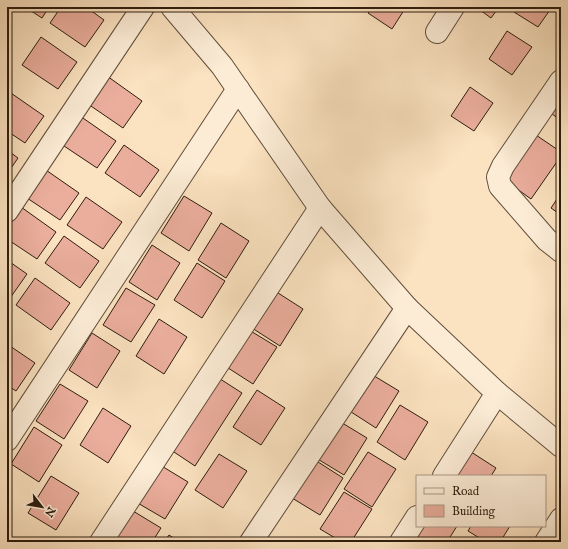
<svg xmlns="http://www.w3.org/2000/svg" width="568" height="549" font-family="'IM FELL English',serif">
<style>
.building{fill:#ebae9d;stroke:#2d1d0e}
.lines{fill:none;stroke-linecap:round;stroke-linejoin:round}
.minor-casing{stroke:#604e3a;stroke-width:24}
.minor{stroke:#fcecd6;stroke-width:22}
</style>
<rect width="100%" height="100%" fill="#fbe2c0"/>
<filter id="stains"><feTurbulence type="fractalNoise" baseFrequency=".005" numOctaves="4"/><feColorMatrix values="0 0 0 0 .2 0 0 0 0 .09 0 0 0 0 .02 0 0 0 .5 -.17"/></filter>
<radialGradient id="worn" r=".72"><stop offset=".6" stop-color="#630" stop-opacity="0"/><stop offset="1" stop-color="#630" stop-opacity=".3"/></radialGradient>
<g class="building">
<polygon points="25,7 49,7 42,18"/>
<polygon points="61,7 86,7 104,20 85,47 50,23"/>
<polygon points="372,7 406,7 392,29 368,13"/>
<polygon points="476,7 499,7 491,18"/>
<polygon points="517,7 552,7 538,27 514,12"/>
<polygon points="507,31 532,47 512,75 489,59"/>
<polygon points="41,37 77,62 58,89 22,65"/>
<polygon points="107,76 142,101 123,128 88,104"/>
<polygon points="470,87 493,103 474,131 451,116"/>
<polygon points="8,91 44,116 25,143 7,131 7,93"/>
<polygon points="561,99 561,121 551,113"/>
<polygon points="80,116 116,141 97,168 61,144"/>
<polygon points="533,133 561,152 561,156 531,199 502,178"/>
<polygon points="124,145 159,170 140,197 105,173"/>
<polygon points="7,150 18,158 7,174"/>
<polygon points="43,168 79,193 60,220 24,196"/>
<polygon points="561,193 561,215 551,208"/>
<polygon points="184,196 212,213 189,251 161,233"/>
<polygon points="86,197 122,222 103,249 67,225"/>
<polygon points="21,207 56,232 37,259 7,239 7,227"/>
<polygon points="221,223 249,241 226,278 198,260"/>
<polygon points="64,236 99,261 80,288 45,263"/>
<polygon points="152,245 180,263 157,300 129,282"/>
<polygon points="7,260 27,274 8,301 7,301"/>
<polygon points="197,263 225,281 202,318 174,300"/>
<polygon points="35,278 70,303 51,330 16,305"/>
<polygon points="126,288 155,305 131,342 103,325"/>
<polygon points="275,291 303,309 280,346 252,328"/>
<polygon points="159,319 187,337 164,374 136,356"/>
<polygon points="249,330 277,347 253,384 225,366"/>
<polygon points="92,333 120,351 97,388 69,370"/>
<polygon points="7,344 35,363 16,391 7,385"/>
<polygon points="371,374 399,391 376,428 348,410"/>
<polygon points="214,375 242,393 195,466 168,448"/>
<polygon points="60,384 88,401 64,439 36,421"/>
<polygon points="257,390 285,408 261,445 233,427"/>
<polygon points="400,405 428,422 405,460 377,442"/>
<polygon points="103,408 131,426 108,463 80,445"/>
<polygon points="339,421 367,438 344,475 316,458"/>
<polygon points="34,427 62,445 39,482 11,464"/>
<polygon points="468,450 496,468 491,476 452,476"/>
<polygon points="368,452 396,469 372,507 344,489"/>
<polygon points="219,454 247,471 223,508 195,490"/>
<polygon points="315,460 343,478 320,515 292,498"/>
<polygon points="160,465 188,482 165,519 136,502"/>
<polygon points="51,476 79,493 56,530 28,513"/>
<polygon points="344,492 372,509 351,542 342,542 320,529"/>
<polygon points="133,511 161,528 152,542 113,542"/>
<polygon points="417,526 457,526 447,542 425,542 412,534"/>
<polygon points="471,526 510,526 500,542 486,542 468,531"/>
<polygon points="169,535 180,542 164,542"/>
<polygon points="315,538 322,542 312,542"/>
<polygon points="460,538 467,542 457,542"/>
</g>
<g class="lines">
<defs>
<g id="minor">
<polyline points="172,7 222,66 320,208 407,308 497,393 561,446"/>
<polyline points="437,32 453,7"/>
<polyline points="561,81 503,166 498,177 500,186 547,240 561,251"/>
<polyline points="7,211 143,7"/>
<polyline points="7,440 238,89"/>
<polyline points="444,476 497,393"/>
<polyline points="101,542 320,208"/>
<polyline points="251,542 407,308"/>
<polyline points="401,542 417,517"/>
<polyline points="546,542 561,519"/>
</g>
</defs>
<use href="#minor" class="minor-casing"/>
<use href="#minor" class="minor"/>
</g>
<rect width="568" height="549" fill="none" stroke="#fbe2c0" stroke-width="24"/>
<rect x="8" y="8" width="552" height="533" fill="none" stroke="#2d1d0e" stroke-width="2"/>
<rect x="12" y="12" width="544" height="525" fill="none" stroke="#2d1d0e"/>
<rect x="416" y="475" width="130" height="52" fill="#fcecd6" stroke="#a99986"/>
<rect x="424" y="488" width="20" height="6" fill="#fcecd6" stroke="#a99986"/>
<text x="452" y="495" font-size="12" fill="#2d1d0e">Road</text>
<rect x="424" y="505" width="20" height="12" fill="#ebae9d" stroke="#a99986"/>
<text x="452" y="515" font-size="12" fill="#2d1d0e">Building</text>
<g transform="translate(42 507) rotate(121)" stroke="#fcecd6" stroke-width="3" paint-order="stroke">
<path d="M0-3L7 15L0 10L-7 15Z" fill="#2d1d0e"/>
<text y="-6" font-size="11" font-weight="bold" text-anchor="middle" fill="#2d1d0e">N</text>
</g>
<rect width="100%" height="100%" filter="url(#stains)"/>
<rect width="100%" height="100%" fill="url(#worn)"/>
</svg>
